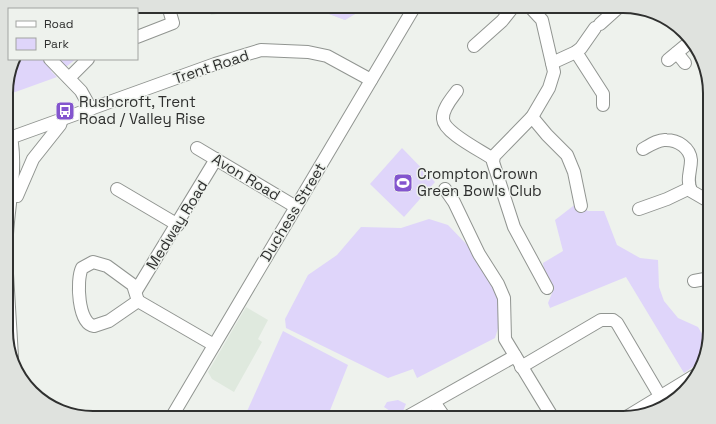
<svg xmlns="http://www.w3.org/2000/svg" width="716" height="424" font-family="'Space Grotesk',sans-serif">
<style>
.built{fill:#dfe9de}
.green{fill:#dfd5fa}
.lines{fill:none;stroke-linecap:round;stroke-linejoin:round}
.minor-casing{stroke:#919591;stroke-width:14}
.minor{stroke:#fff;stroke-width:12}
.labels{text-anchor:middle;stroke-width:3;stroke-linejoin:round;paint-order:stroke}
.street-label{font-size:15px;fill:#2f302f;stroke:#eef2ed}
.poi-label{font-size:15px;fill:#2f302f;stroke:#eef2ed;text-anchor:start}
.rim{fill:none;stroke:#2f302f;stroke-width:2}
</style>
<rect width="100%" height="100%" fill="#eef2ed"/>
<g class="built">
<polygon points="207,6 362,6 355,14 345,20 321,11 262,7 211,15"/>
<polygon points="246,307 268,320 258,339 262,342 234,392 212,379 208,372"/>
</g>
<g class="green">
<polygon points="268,6 362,6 355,14 345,20 321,11"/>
<polygon points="14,59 76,59 67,66 51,71 57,77 7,95 7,82"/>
<polygon points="402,148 435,182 404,217 370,184"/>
<polygon points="577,203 588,211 604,211 617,245 640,258 658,260 659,287 664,301 678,318 698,327 708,344 703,360 684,373 626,277 550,308 548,303 554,288 544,271 543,263 563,251 555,220"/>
<polygon points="429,219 448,225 473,251 500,294 499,325 495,338 417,378 413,369 388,378 286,328 285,319 308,275 337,255 361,227 401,228"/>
<polygon points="283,331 348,365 327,418 244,418"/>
<polygon points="398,400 406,404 403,411 393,413 384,407 387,402"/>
</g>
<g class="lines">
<defs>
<g id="minor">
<polyline points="529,6 542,20 554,72 549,88 532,117 494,156 493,162 514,227 547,288"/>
<polyline points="78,9 79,9"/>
<polyline points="600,24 620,6"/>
<polyline points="137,37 173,23 168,6"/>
<polyline points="474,46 502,21 514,6"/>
<polyline points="576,52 603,94 603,105"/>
<polyline points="677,53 685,63"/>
<polyline points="50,59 81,91 91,109"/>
<polyline points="668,60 691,41"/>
<polyline points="552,63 576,52 581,48 595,28"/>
<polyline points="69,78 88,59"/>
<path d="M457,91C452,98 442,109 443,119C444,133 482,151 493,159"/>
<polyline points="532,117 547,135 567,155 574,172 581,206"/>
<polyline points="7,139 215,64 261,50 308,52 327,56 371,80"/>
<polyline points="197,148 296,207"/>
<path d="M643,149C650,145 659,139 666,140C678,140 690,148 691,160C691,171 686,179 691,191L710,202"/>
<polyline points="117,189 178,225"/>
<polyline points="445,189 454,202 479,254 498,284 504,298 505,339 553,418"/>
<polyline points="14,196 17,196 33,159 60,125 62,119"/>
<polyline points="639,209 667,199 690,188"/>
<path d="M7,234C9,201 17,169 11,137"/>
<path d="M93,262L107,266L133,285L138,301L109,321L94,326C78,324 76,280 82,268Z"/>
<polyline points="7,274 12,357"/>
<polyline points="694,281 710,278"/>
<polyline points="136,291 216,159"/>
<polyline points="138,301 214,345"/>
<polyline points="521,367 601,320 613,320 617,323 660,396"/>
<polyline points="434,402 445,418"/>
<polyline points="382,417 386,418"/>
<polyline points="171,418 415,6"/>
<polyline points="405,418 515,356"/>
<polyline points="625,418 699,373"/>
</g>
</defs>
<use href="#minor" class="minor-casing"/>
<use href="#minor" class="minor"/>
</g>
<defs>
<symbol id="bus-square" viewBox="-11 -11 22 22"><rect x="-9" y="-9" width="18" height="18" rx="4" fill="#8355ce" stroke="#eef2ed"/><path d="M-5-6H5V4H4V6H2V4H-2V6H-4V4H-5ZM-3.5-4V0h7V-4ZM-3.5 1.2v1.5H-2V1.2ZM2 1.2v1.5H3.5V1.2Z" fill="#fff"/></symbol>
<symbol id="stadium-square" viewBox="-11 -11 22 22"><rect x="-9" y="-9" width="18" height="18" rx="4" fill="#8355ce" stroke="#eef2ed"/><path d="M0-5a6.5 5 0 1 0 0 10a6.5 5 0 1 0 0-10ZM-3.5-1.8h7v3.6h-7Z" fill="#fff"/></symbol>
</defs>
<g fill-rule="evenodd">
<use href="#bus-square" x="54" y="100" width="22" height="22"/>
<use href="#stadium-square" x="392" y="172" width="22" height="22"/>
</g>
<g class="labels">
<g class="street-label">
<text transform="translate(211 67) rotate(-18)" y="5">Trent Road</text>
<text transform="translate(246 177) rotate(31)" y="5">Avon Road</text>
<text transform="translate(293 212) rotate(-59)" y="5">Duchess Street</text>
<text transform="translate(177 225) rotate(-58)" y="5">Medway Road</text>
</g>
<g class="poi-label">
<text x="79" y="107">Rushcroft, Trent<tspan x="79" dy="17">Road / Valley Rise</tspan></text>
<text x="417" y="179">Crompton Crown<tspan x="417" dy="17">Green Bowls Club</tspan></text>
</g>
</g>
<path d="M0 0H716V424H0ZM93 13H623A80 80 0 0 1 703 93V331A80 80 0 0 1 623 411H93A80 80 0 0 1 13 331V93A80 80 0 0 1 93 13Z" fill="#dfe2de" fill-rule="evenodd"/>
<path class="rim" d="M93 13H623A80 80 0 0 1 703 93V331A80 80 0 0 1 623 411H93A80 80 0 0 1 13 331V93A80 80 0 0 1 93 13Z"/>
<rect x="8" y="8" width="130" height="52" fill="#eef2ed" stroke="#a2a4a1"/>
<rect x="16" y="21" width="20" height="6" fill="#ffffff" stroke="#a2a4a1"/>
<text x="44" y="28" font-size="12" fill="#2f302f">Road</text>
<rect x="16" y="38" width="20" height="12" fill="#dfd5fa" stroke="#a2a4a1"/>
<text x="44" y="48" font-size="12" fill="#2f302f">Park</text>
</svg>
